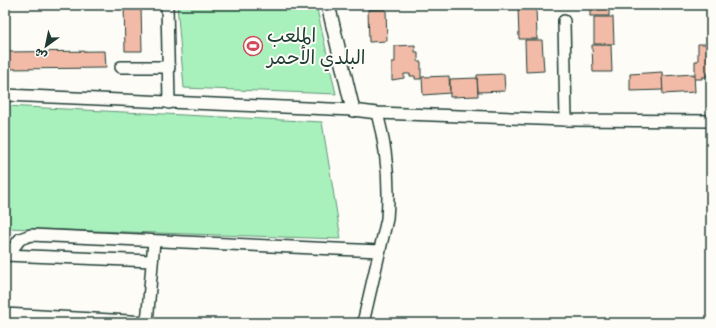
<svg xmlns="http://www.w3.org/2000/svg" width="716" height="328" font-family="Caveat,'Playpen Sans Arabic',sans-serif">
<style>
.green{fill:#a8f0bc;stroke:#649678}
.building{fill:#f2bba7;stroke:#1f3d34}
.lines{fill:none;stroke-linecap:round;stroke-linejoin:round}
.minor-casing{stroke:#1f3d34;stroke-width:14}
.tertiary-casing{stroke:#1f3d34;stroke-width:16}
.minor{stroke:#fdfcf7;stroke-width:11}
.tertiary{stroke:#fdfcf7;stroke-width:13}
.labels{text-anchor:middle;stroke-width:4;stroke-linejoin:round;paint-order:stroke}
.poi-label{font-size:19px;fill:#1f3d34;stroke:#fdfcf7;text-anchor:start}
</style>
<rect width="100%" height="100%" fill="#fdfcf7"/>
<filter id="ink" filterUnits="userSpaceOnUse"><feTurbulence type="fractalNoise" baseFrequency=".025" numOctaves="2"/><feDisplacementMap in="SourceGraphic" scale="8" xChannelSelector="R" yChannelSelector="G"/><feConvolveMatrix kernelMatrix="1 2 1 2 8 2 1 2 1" color-interpolation-filters="sRGB"/></filter>
<g filter="url(#ink)">
<g class="green">
<polygon points="177,5 316,5 336,94 184,88"/>
<polygon points="5,106 322,122 341,239 5,228"/>
</g>
<g class="building">
<polygon points="124,5 141,5 142,51 125,51"/>
<polygon points="368,5 386,5 386,8 368,9"/>
<rect x="590" y="5" width="19" height="11"/>
<polygon points="518,7 536,7 537,39 519,39"/>
<polygon points="368,10 386,10 387,41 369,42"/>
<polygon points="594,17 613,17 614,44 594,44"/>
<polygon points="525,40 542,40 544,71 526,72"/>
<polygon points="698,44 711,44 711,73 706,73 706,77 702,77 702,79 695,79 695,61 698,61"/>
<polygon points="415,45 415,52 418,52 418,62 421,62 421,79 415,79 415,76 410,76 410,74 404,74 404,78 392,80 392,62 395,62 395,46"/>
<polygon points="592,45 611,45 612,72 593,72"/>
<polygon points="105,51 106,68 5,69 5,52"/>
<polygon points="662,72 663,90 630,91 630,74"/>
<polygon points="504,74 505,91 478,92 477,75"/>
<polygon points="694,74 695,92 663,94 662,76"/>
<polygon points="449,76 450,93 423,95 422,77"/>
<polygon points="477,78 478,96 450,97 450,79"/>
</g>
<g class="lines">
<defs>
<g id="minor">
<polyline points="167,5 169,103"/>
<polyline points="564,21 566,120"/>
<polyline points="121,67 169,67"/>
<polyline points="5,95 353,110 377,113 566,120 711,121"/>
<polyline points="5,255 152,261"/>
<polyline points="8,255 20,239 31,235 379,251"/>
<polyline points="5,314 147,322"/>
<polyline points="147,323 154,241"/>
<path d="M363,323L387,219C390,182 387,149 377,113"/>
</g>
<polyline id="tertiary" points="328,5 353,110"/>
</defs>
<use href="#minor" class="minor-casing"/>
<use href="#tertiary" class="tertiary-casing"/>
<use href="#minor" class="minor"/>
<use href="#tertiary" class="tertiary"/>
</g>
</g>
<defs>
<symbol id="stadium-ring" viewBox="-11 -11 22 22"><circle r="9.5" fill="#fdfcf7" stroke="#d1495b" stroke-width="1.5"/><path d="M0-5a6.5 5 0 1 0 0 10a6.5 5 0 1 0 0-10ZM-3.5-1.8h7v3.6h-7Z" fill="#d1495b"/></symbol>
</defs>
<g fill-rule="evenodd">
<use href="#stadium-ring" x="242" y="35" width="22" height="22"/>
</g>
<g class="labels">
<g class="poi-label">
<text x="267" y="42">الملعب<tspan x="267" dy="22">البلدي الأحمر</tspan></text>
</g>
</g>
<rect width="716" height="328" fill="none" stroke="#fdfcf7" stroke-width="20"/>
<rect x="10" y="10" width="696" height="308" fill="none" stroke="#1f3d34" stroke-width="1.5" filter="url(#ink)"/>
<g transform="translate(46 46) rotate(213)" stroke="#fdfcf7" stroke-width="3" paint-order="stroke">
<path d="M0-3L7 15L0 10L-7 15Z" fill="#1f3d34"/>
<text y="-6" font-size="11" font-weight="bold" text-anchor="middle" fill="#1f3d34">ش</text>
</g>
</svg>
